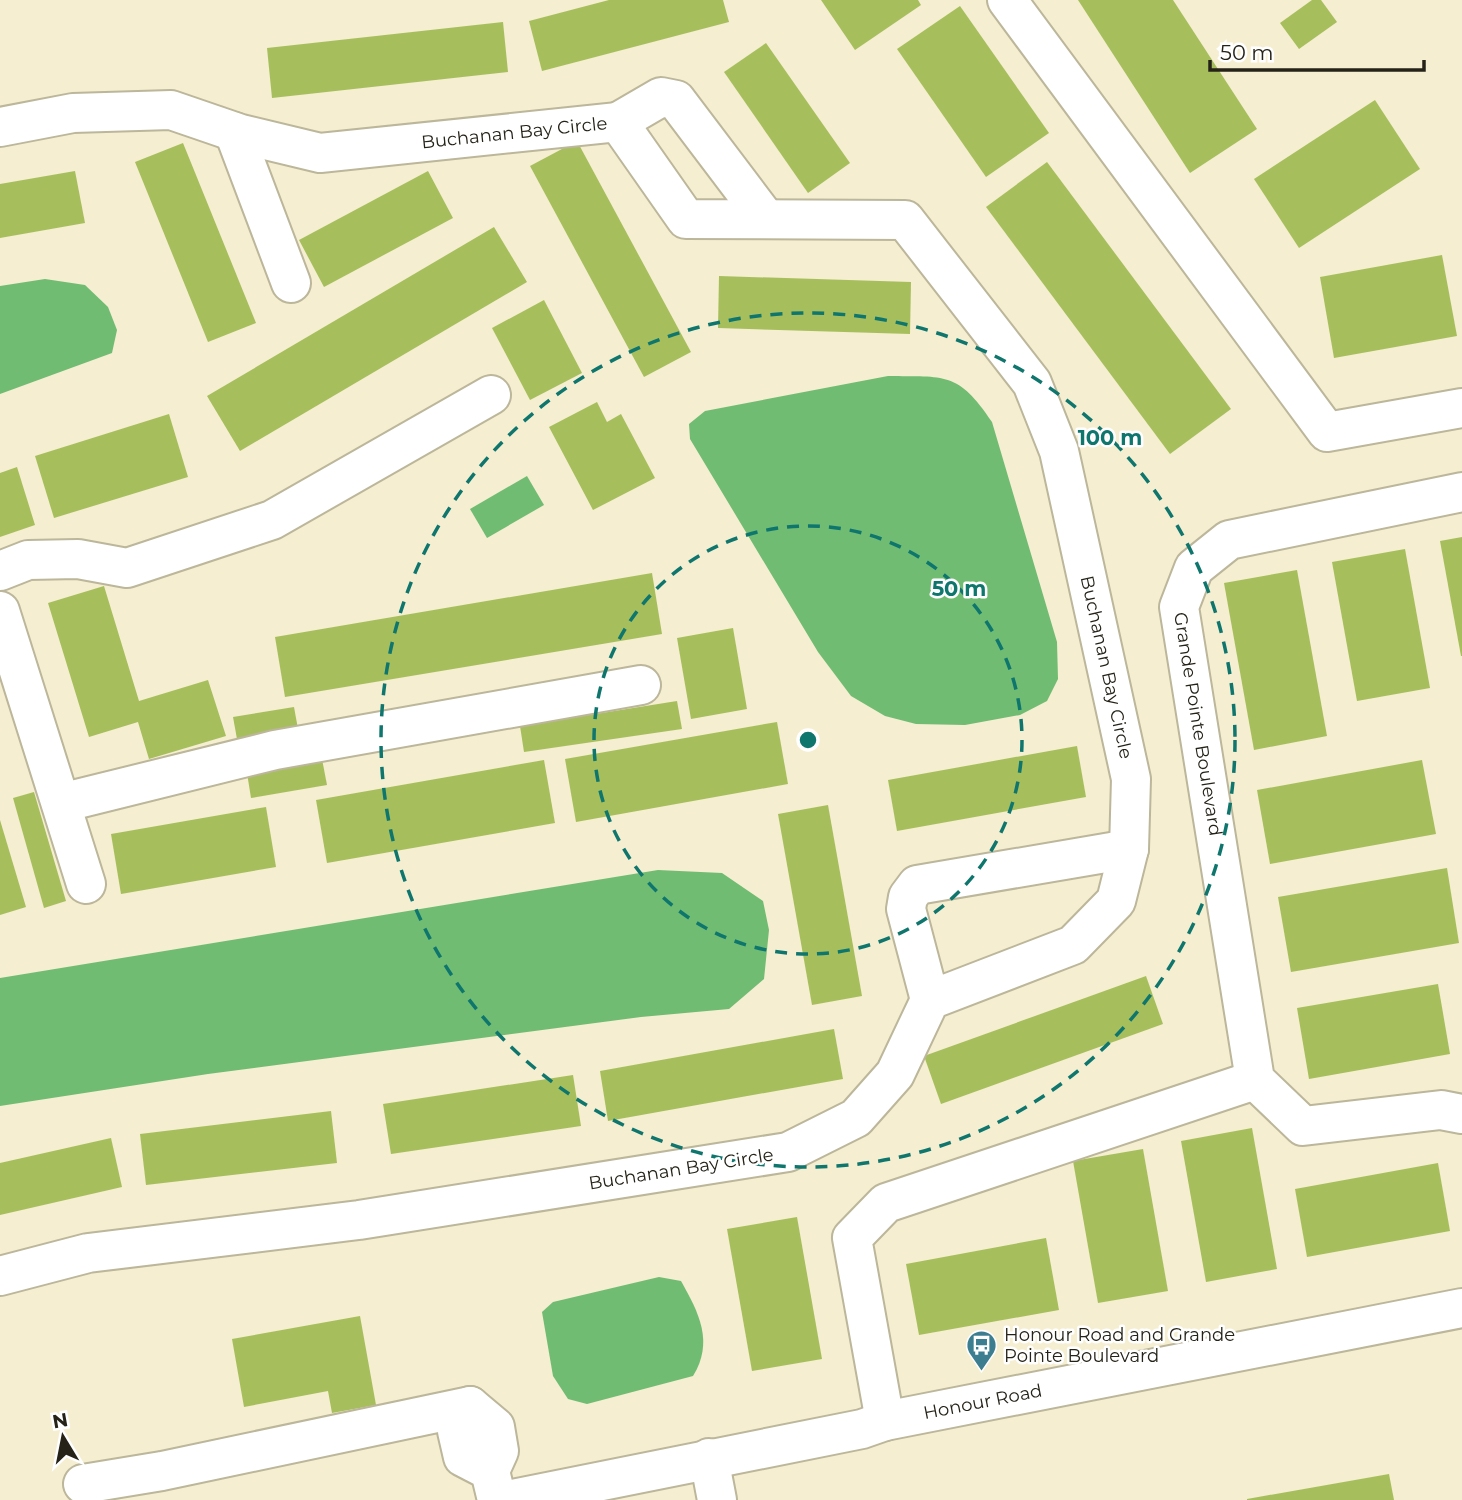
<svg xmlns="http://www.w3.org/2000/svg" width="1462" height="1500" font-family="Montserrat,sans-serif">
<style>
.water{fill:#70bc72}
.building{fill:#a6bf5c}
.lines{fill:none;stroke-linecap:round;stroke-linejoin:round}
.minor-casing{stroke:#bcb69a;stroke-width:42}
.minor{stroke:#fff;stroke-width:38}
.ring{fill:none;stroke:#0f766e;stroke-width:3.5;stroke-dasharray:12 9}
.labels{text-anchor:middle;stroke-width:5;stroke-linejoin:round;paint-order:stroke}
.street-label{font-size:18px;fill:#252318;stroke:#fff}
.poi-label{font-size:18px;fill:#252318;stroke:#fff;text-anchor:start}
.centre{fill:#0f766e;stroke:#fff;stroke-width:3.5}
.ring-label{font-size:21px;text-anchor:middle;font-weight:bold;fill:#0f766e;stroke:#fff;stroke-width:5;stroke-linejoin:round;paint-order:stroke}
</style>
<rect width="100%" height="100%" fill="#f5eed1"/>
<g class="water">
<polygon points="45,279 85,285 108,307 117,330 112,353 0,394 0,286"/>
<path d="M888,376C945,377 958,371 992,422L1057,642L1058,679L1047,701L1020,715L965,725L916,724L885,716L851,696L818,652L690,439L689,424L705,411Z"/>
<polygon points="527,476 544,505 487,538 470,509"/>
<polygon points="658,870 722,873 763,901 769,930 764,979 729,1009 641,1017 208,1074 0,1106 0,978"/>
<path d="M659,1277L681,1281C699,1313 714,1342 693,1376L587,1404L568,1399L553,1376L542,1312L553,1302Z"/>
</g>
<g class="building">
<polygon points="609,0 723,0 729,22 542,71 529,21"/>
<polygon points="821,0 918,0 921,5 855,50"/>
<polygon points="1078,0 1173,0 1257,129 1190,173"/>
<polygon points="1312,0 1321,0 1337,22 1299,49 1280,23"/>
<polygon points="960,6 1049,133 986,177 897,49"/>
<polygon points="503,22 508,72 272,98 267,48"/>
<polygon points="766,43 850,163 808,193 724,72"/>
<polygon points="1375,100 1420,169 1299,248 1254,179"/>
<polygon points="577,141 691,352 644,377 530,166"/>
<polygon points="183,143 256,323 208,342 135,162"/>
<polygon points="1047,162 1231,409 1170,454 986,207"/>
<polygon points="75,171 85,223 0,238 0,184"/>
<polygon points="428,171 453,218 324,287 299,240"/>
<polygon points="494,227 527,282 240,451 207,396"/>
<polygon points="1442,255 1457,336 1334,358 1320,277"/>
<polygon points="719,276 911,282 910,334 718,328"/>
<polygon points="544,300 582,373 530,400 492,328"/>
<polygon points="597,402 607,422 621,414 655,478 593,510 549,427"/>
<polygon points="169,414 188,477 54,518 35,456"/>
<polygon points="17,467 35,525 0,537 0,473"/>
<polygon points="1462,537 1462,656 1461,656 1440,541"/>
<polygon points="1405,549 1430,688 1357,701 1332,562"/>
<polygon points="1297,570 1327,736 1254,750 1224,583"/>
<polygon points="652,573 662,634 285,697 275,637"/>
<polygon points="104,586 139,701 208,680 226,736 149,759 138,722 89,737 48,603"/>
<polygon points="733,628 747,709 691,719 677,638"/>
<polygon points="677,701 682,729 524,752 520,726"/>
<polygon points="294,707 298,729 237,739 233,717"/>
<polygon points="777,722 788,784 576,822 565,759"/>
<polygon points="1077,746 1086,797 897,831 888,780"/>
<polygon points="322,759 327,785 251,798 247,773"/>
<polygon points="544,760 555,823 327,863 316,800"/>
<polygon points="1422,760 1436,834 1270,864 1257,790"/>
<polygon points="34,792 66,901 44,908 13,798"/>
<polygon points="828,805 862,996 812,1005 778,814"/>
<polygon points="266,807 276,867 121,894 111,834"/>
<polygon points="0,820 26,907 0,915"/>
<polygon points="1447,868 1459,943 1291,972 1278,897"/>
<polygon points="1146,976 1163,1024 941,1104 924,1056"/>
<polygon points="1438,984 1450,1054 1309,1079 1297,1008"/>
<polygon points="834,1029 843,1079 608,1121 600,1071"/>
<polygon points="573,1075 581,1126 391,1154 383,1104"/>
<polygon points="331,1111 337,1163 146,1185 140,1134"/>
<polygon points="1252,1128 1277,1269 1206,1282 1181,1141"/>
<polygon points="111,1138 122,1187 0,1215 0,1163"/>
<polygon points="1143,1149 1168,1291 1098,1303 1073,1161"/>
<polygon points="1438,1163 1450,1231 1307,1257 1295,1189"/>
<polygon points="797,1217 822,1359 752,1371 727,1229"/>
<polygon points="1046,1238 1059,1310 919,1335 906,1264"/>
<polygon points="360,1316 376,1405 332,1413 328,1391 244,1407 232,1339"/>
<polygon points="1389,1474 1394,1500 1247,1500 1247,1499"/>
</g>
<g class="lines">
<defs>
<g id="minor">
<polyline points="1007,0 1327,432 1462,408"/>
<polyline points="618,122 661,97 676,100 766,219"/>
<path id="s1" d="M0,127L73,113L171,110L241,134L320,153L618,122L686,219L905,220L1032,383L1059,451L1131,779L1129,849L1116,901L1073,945L930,1000L895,1074L856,1118L788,1152L359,1220L88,1253L0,1276"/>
<polyline points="234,132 291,283"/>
<path id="s2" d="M1462,492L1229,540L1194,568L1179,607L1255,1080L1303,1126L1441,1110L1462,1114"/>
<polyline points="0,571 28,560 78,559 127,568 272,520 491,395"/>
<polyline points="0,611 86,884"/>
<polyline points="61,803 275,750 641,685"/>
<polyline points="930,1000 906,909 908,897 917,885 1129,849"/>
<polyline points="885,1421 852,1238 886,1203 1255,1080"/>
<polyline points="709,1458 717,1500"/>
<polyline points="490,1471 463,1457 457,1431 470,1406 495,1427 499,1451 490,1471 497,1500"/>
<polyline points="83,1484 162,1471 470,1406"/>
<path id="s3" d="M507,1500L862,1429L885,1421L1462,1308"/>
</g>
</defs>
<use href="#minor" class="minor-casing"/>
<use href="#minor" class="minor"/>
</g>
<g class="ring">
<circle cx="808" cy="740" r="214"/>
<circle cx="808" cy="740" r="427"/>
</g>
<defs>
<symbol id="bus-pin" viewBox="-11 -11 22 30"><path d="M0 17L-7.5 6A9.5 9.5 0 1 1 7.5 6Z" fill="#3c7e8f" stroke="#fff"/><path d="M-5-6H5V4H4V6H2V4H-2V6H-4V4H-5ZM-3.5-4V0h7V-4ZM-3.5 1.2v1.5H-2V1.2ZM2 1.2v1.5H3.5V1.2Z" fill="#fff"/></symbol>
</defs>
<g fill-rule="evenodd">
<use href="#bus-pin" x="964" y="1328" width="35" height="47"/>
</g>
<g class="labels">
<g class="street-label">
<text dy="6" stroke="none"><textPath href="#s1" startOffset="523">Buchanan Bay Circle</textPath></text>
<text dy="6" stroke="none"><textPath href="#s1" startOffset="1466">Buchanan Bay Circle</textPath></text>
<text dy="6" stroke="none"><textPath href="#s2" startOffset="443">Grande Pointe Boulevard</textPath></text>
<text transform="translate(681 1169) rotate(-9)" y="6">Buchanan Bay Circle</text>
<text dy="6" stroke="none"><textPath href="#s3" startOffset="486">Honour Road</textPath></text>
</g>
<g class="poi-label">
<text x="1004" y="1341">Honour Road and Grande<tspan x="1004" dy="21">Pointe Boulevard</tspan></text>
</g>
</g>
<circle cx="808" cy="740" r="10" class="centre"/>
<g class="ring-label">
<text x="1110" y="445">100 m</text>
<text x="959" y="596">50 m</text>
</g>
<g transform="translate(63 1437) rotate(350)" stroke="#ffffff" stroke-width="5" paint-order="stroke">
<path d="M0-5L12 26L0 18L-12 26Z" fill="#252318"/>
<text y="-10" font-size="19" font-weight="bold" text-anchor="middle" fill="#252318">N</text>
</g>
<path d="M1210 60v10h214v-10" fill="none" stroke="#252318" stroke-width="3.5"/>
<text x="1220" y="60" font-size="21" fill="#252318" stroke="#ffffff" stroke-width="5" paint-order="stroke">50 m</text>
</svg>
